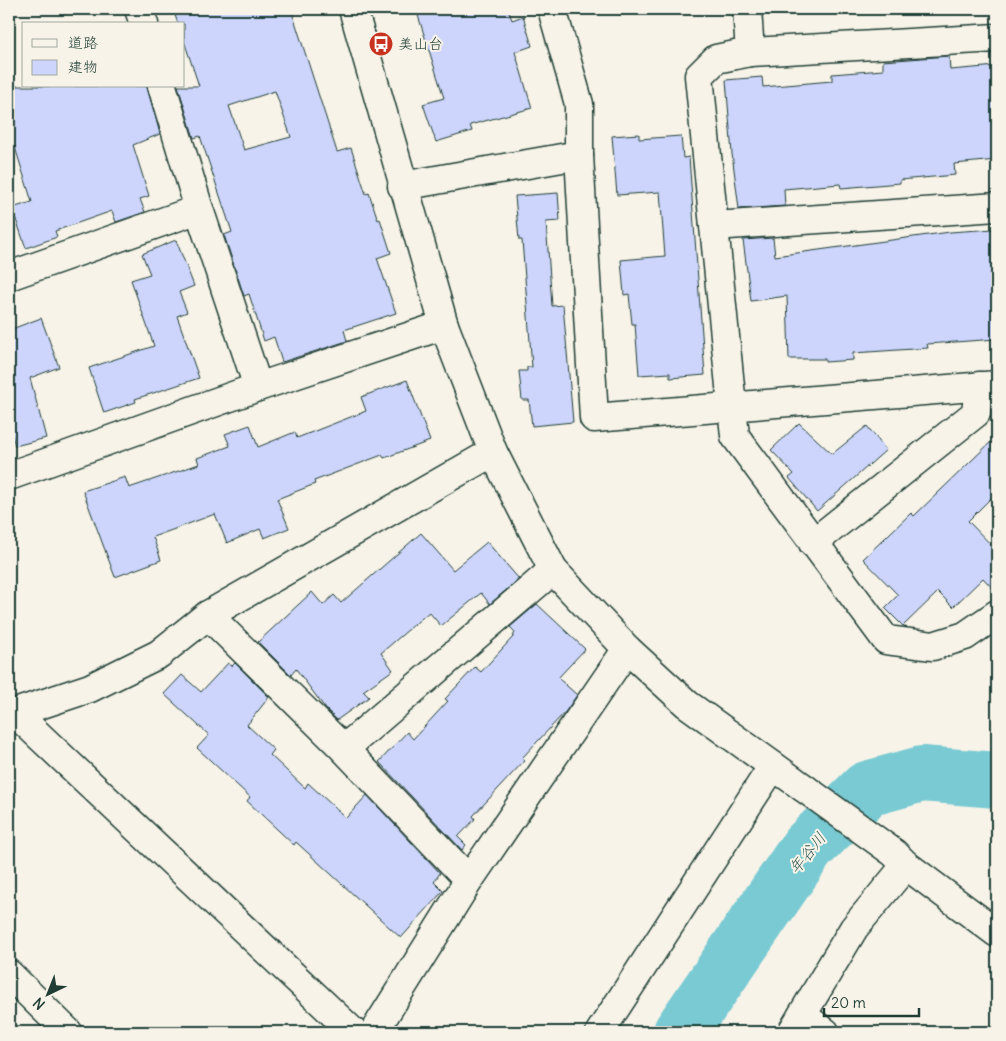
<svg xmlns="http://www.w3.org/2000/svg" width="1006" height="1041" font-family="Delius,'Klee One',sans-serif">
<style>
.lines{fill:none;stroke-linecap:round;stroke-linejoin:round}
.river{stroke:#7acad3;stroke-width:56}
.building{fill:#cdd5fd;stroke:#1f3d34;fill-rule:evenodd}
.street-casing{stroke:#1f3d34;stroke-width:31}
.secondary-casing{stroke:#1f3d34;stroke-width:31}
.street{stroke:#f7f3e8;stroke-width:28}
.secondary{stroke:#f7f3e8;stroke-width:28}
.labels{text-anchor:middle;stroke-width:4;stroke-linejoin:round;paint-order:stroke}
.poi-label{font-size:15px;fill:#1f3d34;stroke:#f7f3e8;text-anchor:start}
.water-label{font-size:16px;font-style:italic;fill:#315954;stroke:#f7f3e8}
</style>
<rect width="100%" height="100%" fill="#f7f3e8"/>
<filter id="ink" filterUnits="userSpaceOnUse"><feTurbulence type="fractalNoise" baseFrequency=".02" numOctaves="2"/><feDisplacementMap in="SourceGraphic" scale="10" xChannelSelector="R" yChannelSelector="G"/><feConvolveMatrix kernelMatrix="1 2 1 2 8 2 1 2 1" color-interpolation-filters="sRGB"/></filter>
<g filter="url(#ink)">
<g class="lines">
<polyline class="river" points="681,1032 808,847 867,789 922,774 997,780"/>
</g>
<g class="building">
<path d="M173,9H291L337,152L351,148L366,194L369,193L378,220L380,219L391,253L377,258L396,313L344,330L347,341L282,362L274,337L264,341L249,294L244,296L224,235L232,232L200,136L194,138L178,86H199L184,41V24H178ZM275,91L291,137L244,150L229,106Z"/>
<polygon points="416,9 508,9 512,20 523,16 532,46 515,52 532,108 470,125 472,131 436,142 423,104 444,98"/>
<polygon points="949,56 950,70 997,66 997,109 994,109 997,160 954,164 955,175 900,180 900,183 841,188 840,184 784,189 785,206 739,209 732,154 726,80 762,77 763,87 832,81 832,74 883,70 883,61"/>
<polygon points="9,86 147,86 160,134 133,145 149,196 140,199 145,212 116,222 112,211 55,231 57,237 26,248 12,208 32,202 9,128"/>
<polygon points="639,134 639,139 681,136 683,158 689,157 705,375 670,378 670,373 639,375 635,324 632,324 629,294 624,295 621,260 665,256 660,192 617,195 612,136"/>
<polygon points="558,193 560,221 546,222 552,306 563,305 573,422 532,426 529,400 522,400 519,371 527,371 527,367 532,367 522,240 519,240 515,196"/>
<polygon points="994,229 997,265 997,339 927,344 928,348 853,353 853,360 825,362 825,359 789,359 787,296 751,301 743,240 773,238 775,256 950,232"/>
<polygon points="176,240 194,286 179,292 187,312 177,316 199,378 135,399 136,402 104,413 89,368 154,346 131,280 150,274 142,254"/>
<polygon points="41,318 59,367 30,378 46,438 15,446 9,423 9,330"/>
<polygon points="407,380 430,441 384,458 382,455 314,481 315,484 277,499 289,528 264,538 260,529 227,543 215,514 153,537 161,560 115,577 83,491 125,477 129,488 199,464 197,458 230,446 225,434 250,425 258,447 295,432 297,438 366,411 361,397"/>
<polygon points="799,423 832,454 867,426 886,450 817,511 789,478 794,474 771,450"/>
<polygon points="997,436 997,492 968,521 997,551 997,593 983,578 953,607 938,592 903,626 885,608 898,595 863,559 911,513 914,516"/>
<polygon points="421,533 453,570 487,542 519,579 490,604 481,593 441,626 429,612 381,653 393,670 363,691 369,697 337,720 325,708 296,669 291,675 258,642 312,592 323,605 334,595 341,603"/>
<polygon points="537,604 585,649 558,678 577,695 566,711 522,758 524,761 473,816 475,819 458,837 466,845 462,850 379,762 407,732 413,739 448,701 445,699 475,667 481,672 513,637 515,632 510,627"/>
<polygon points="228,663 232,666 235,663 269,697 247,725 274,750 270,755 305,788 308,783 346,818 367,795 440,873 434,882 443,891 401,938 296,842 294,845 247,801 250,797 197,748 209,735 164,694 182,675 201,692"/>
</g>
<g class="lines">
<defs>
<g id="street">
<polyline points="139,9 144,24"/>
<polyline points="552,9 579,104 579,155 594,418 997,385"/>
<polyline points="747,9 750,52"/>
<polyline points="997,38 750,52 716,59 699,76 735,436 886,640 933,646 965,636 997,614"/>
<polyline points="162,86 199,209 258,387"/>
<polyline points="402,186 579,155"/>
<polyline points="714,226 997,207"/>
<polyline points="9,276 199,209"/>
<polyline points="9,476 258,387 444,325"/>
<polyline points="813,543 976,413 979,386"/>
<polyline points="208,615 344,749 469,880"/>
<polyline points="16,714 353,1032"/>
<polyline points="344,749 553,570"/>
<polyline points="804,788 894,853 906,865 997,933"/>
<polyline points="9,974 68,1032"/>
<polyline points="802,1015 825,1032"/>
<polyline points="374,1032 469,880 627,649"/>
<polyline points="600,1032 773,766"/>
<polyline points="792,1032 854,928 906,865"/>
</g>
<g id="secondary">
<polyline points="353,9 444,325 493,452 553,570 627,649 687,704 804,788"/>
<polyline points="9,715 90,688 159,654 208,615 493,452"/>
</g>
</defs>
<use href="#street" class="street-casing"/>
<use href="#secondary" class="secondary-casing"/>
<use href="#street" class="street"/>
<use href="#secondary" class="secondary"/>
</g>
</g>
<defs>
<symbol id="bus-disc" viewBox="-11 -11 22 22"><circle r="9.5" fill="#c8321e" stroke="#f7f3e8"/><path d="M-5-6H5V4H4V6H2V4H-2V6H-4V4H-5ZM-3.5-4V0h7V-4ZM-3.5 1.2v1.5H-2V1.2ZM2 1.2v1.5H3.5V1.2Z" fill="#fff"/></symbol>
</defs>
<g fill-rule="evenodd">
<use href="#bus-disc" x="367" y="30" width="28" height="28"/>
</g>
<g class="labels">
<g class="poi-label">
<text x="398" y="49">美山台</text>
</g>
<g class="water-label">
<text transform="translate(807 853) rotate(-51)" y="6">年谷川</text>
</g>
</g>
<rect width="1006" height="1041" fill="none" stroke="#f7f3e8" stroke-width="30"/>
<rect x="15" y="15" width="976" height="1011" fill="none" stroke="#1f3d34" stroke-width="2" filter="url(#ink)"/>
<rect x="22" y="22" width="162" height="65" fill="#f7f3e8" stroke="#a1aaa0"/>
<rect x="32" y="39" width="25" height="8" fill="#f7f3e8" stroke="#a1aaa0"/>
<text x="68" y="48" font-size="15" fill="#1f3d34">道路</text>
<rect x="32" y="60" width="25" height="15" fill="#cdd5fd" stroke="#a1aaa0"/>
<text x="68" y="72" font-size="15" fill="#1f3d34">建物</text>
<g transform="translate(48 994) rotate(223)" stroke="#f7f3e8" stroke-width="4" paint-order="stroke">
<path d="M0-4L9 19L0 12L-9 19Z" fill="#1f3d34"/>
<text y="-8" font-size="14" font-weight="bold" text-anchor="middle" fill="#1f3d34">N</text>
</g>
<path d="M824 1008v8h95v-8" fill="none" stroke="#1f3d34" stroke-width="2.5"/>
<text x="831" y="1008" font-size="15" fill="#1f3d34" stroke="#f7f3e8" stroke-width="4" paint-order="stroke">20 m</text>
</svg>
